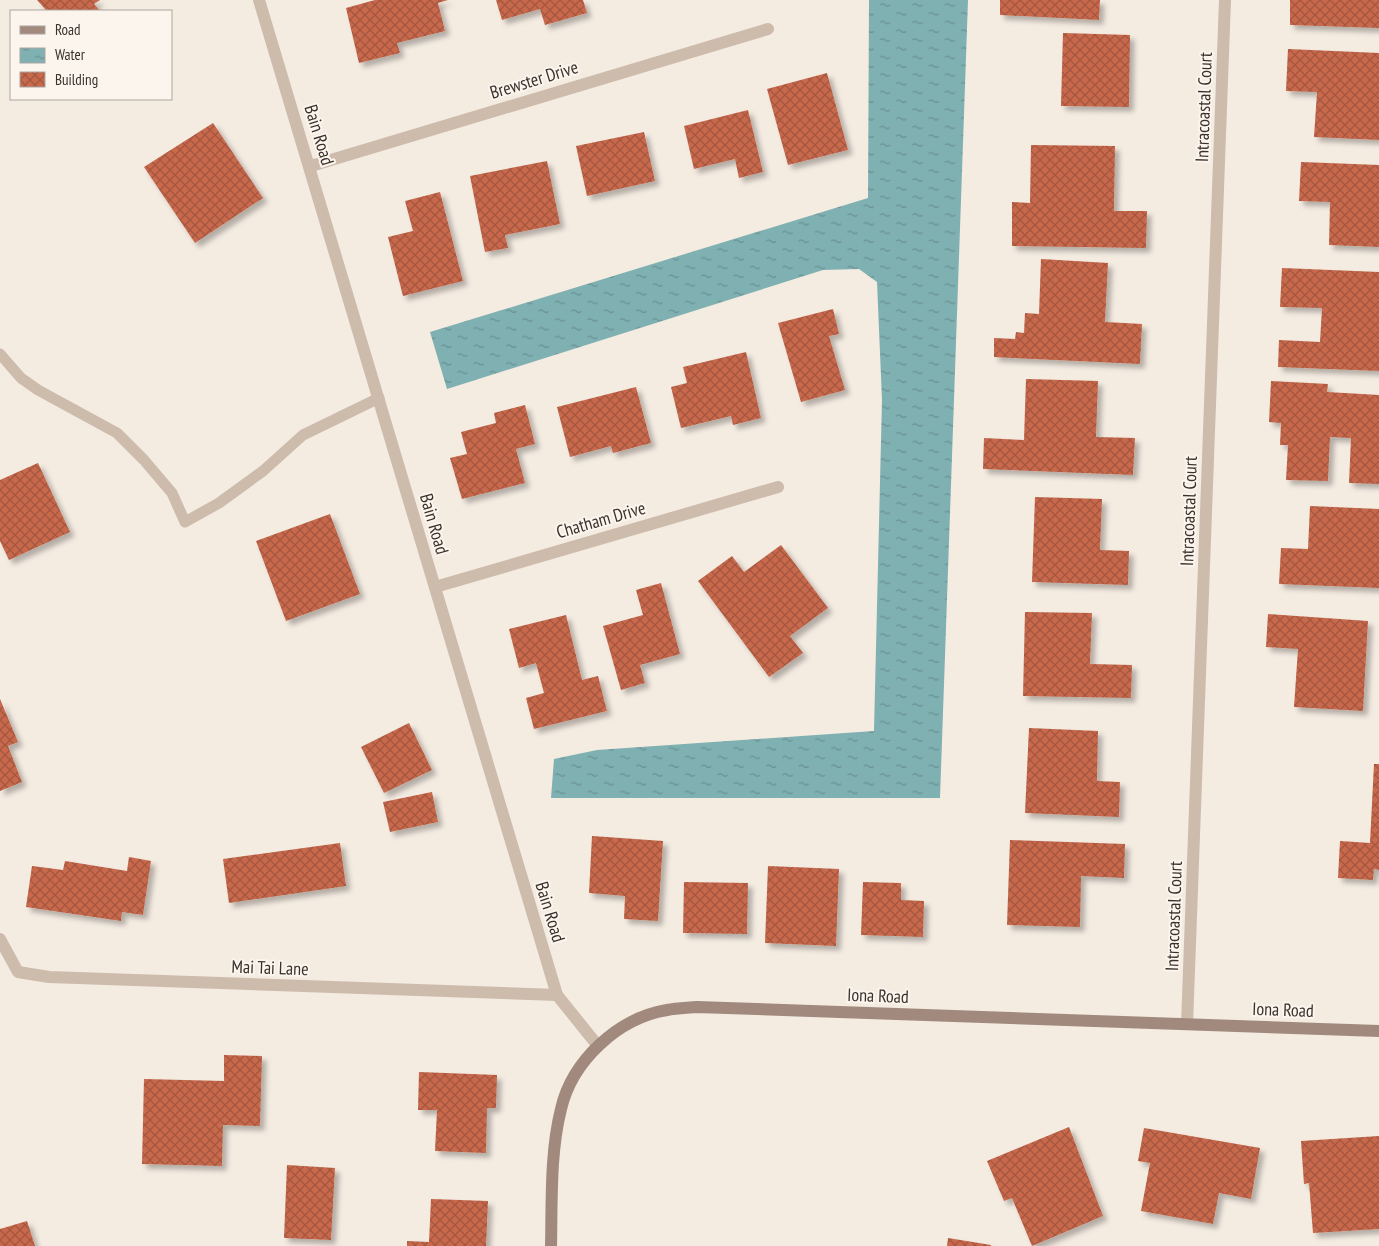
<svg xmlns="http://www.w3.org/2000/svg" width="1379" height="1246" font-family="'PT Sans Narrow',sans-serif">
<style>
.water{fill:url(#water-ripples)}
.building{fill:url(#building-cross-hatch);filter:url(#shadow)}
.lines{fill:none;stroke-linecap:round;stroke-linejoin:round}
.lane{stroke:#cdbbac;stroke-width:11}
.street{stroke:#cdbbac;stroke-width:12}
.secondary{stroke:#a18a7d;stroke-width:12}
.labels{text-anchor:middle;stroke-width:4;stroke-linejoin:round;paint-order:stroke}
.street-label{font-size:18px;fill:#3b302b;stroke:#fbf5ee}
</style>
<defs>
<pattern id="water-ripples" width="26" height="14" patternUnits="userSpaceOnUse" patternTransform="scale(1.25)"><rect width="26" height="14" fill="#7fb0b2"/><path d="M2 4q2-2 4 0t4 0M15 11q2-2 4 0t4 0" fill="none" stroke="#699091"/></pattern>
<pattern id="building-cross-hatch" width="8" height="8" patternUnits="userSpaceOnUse" patternTransform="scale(1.25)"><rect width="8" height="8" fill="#c8694b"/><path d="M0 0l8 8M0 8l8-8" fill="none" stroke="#a4573f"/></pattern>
<filter id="shadow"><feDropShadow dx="4.5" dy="4.5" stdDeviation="2.5" flood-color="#0004"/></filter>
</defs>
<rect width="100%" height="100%" fill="#f4ebe1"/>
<polygon class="water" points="869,0 968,0 940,798 551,798 554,759 597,750 874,731 882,400 877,282 859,269 823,270 447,389 430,332 868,198"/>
<g class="building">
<polygon points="37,0 100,0 94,4 100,11 47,11"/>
<polygon points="375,0 448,0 438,3 445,31 397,43 400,53 359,63 346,8"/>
<polygon points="496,0 583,0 587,13 545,25 540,9 502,20"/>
<polygon points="1000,0 1100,0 1099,20 1000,15"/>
<polygon points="1290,0 1379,0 1379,28 1290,25"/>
<polygon points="1063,33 1130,35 1129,107 1061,106"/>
<polygon points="1288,49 1379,53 1379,140 1314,137 1317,92 1286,91"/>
<polygon points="827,73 848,150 788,165 767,89"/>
<polygon points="748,110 763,172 739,178 735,159 694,169 684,126"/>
<polygon points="213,123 263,198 195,243 144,167"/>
<polygon points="644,132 655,181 587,196 576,146"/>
<polygon points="1031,145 1115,146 1114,211 1147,211 1146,248 1012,246 1012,202 1030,203"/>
<polygon points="547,161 560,224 505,235 508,248 485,252 470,176"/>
<polygon points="1301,162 1379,165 1379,247 1329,245 1330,202 1299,201"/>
<polygon points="440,192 463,281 403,296 388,237 413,231 405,201"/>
<polygon points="1041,259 1108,263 1105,322 1142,324 1140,364 994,357 994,338 1015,339 1016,332 1024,333 1025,313 1039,314"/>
<polygon points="1282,268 1379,272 1379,371 1278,367 1279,340 1320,342 1322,308 1280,307"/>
<polygon points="833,309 839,334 829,336 845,390 801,402 778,323"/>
<polygon points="746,352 761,418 733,425 731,416 681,428 671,387 687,383 683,367"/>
<polygon points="1026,379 1098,381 1096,437 1135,438 1133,475 983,469 984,438 1024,440"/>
<polygon points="1271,381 1328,384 1327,392 1379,395 1379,484 1349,483 1351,438 1330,437 1328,481 1286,480 1288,445 1280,445 1281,423 1269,422"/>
<polygon points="636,387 651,443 613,453 611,446 570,457 557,407"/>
<polygon points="525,405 535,444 516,449 525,483 462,499 450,458 467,454 461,432 496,423 494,413"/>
<polygon points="38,463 70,532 9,560 0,541 0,480"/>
<polygon points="1035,497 1102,499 1100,550 1129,551 1128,585 1032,582"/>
<polygon points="1310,506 1379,509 1379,588 1279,584 1281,548 1308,549"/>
<polygon points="330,514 360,594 286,621 256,541"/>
<polygon points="781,545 828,608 790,636 803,653 769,677 698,581 732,556 744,572"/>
<polygon points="661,583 680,654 640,665 645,683 621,690 603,626 643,615 636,590"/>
<polygon points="1025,612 1092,613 1090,664 1132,665 1131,698 1023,696"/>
<polygon points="1268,614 1368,621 1363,711 1294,707 1298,649 1266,647"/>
<polygon points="566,615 582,680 598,676 607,711 534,729 526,698 544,693 536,663 519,668 509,629"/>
<polygon points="0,699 18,742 8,746 22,782 0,791"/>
<polygon points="409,723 432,770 384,793 361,747"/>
<polygon points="1029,728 1098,731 1097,781 1120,782 1119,817 1025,813"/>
<polygon points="1374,764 1379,764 1379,870 1374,869 1373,880 1338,878 1340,841 1370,843"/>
<polygon points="432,792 438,822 390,832 383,802"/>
<polygon points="592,836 663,841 658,921 624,919 625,896 589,893"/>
<polygon points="1010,840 1125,844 1124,878 1081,876 1080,927 1007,925"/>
<polygon points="340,843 346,886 229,903 223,859"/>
<polygon points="129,857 151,861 143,915 122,912 121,921 26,907 32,866 63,870 65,861 127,871"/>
<polygon points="768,866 839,869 836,946 765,943"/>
<polygon points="684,882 748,883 747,934 683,933"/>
<polygon points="863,882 901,883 901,900 924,901 923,937 861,935"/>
<polygon points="224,1055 262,1056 260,1126 223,1125 222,1166 142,1164 144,1079 224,1081"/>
<polygon points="419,1072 497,1075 496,1108 487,1108 486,1153 435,1151 437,1110 418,1110"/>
<polygon points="1069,1127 1103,1216 1032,1246 1012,1198 1004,1201 987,1161"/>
<polygon points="1144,1128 1260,1148 1251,1199 1219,1193 1213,1224 1141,1211 1150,1163 1138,1161"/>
<polygon points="1379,1136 1379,1229 1313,1233 1309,1183 1304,1184 1301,1141"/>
<polygon points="287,1165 335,1168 331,1240 284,1238"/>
<polygon points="431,1199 488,1201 486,1246 407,1246 407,1241 429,1242"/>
<polygon points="27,1221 35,1246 0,1246 0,1229"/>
<polygon points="948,1238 991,1245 991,1246 947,1246"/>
</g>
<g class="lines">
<polyline class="lane" points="0,354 21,378 38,390 117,433 144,460 172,493 185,522 219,503 263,471 303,435 379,398"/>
<g class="street">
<polyline points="259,0 557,995 598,1046"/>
<polyline points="311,166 768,29"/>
<polyline points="435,587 778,487"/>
<polyline points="0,939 18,972 49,977 557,995"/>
<polyline points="1187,1024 1225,0"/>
</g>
<path class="secondary" d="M551,1246C552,1201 550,1153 561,1109C572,1061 618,1018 667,1010C677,1008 687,1008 697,1007L1379,1031"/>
</g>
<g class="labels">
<g class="street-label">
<text transform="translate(534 80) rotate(-17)" y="6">Brewster Drive</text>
<text transform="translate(1204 107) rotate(-88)" y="6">Intracoastal Court</text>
<text transform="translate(319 135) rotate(73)" y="6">Bain Road</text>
<text transform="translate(1189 511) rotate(-88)" y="6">Intracoastal Court</text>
<text transform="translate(601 520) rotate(-16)" y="6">Chatham Drive</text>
<text transform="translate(434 524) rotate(74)" y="6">Bain Road</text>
<text transform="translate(550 912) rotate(73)" y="6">Bain Road</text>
<text transform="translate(1174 916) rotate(-88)" y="6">Intracoastal Court</text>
<text transform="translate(270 968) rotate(2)" y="6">Mai Tai Lane</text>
<text transform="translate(878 996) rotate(2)" y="6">Iona Road</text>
<text transform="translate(1283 1010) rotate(2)" y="6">Iona Road</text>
</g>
</g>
<rect x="10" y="10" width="162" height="90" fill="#fbf5ee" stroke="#aea6a0"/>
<rect x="20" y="26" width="25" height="8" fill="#a18a7d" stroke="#aea6a0"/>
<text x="55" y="35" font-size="15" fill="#3b302b">Road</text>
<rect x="20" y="48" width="25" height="15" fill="url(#water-ripples)" stroke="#aea6a0"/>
<text x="55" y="60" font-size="15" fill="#3b302b">Water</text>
<rect x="20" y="72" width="25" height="15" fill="url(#building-cross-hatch)" stroke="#aea6a0"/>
<text x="55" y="85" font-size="15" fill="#3b302b">Building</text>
</svg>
